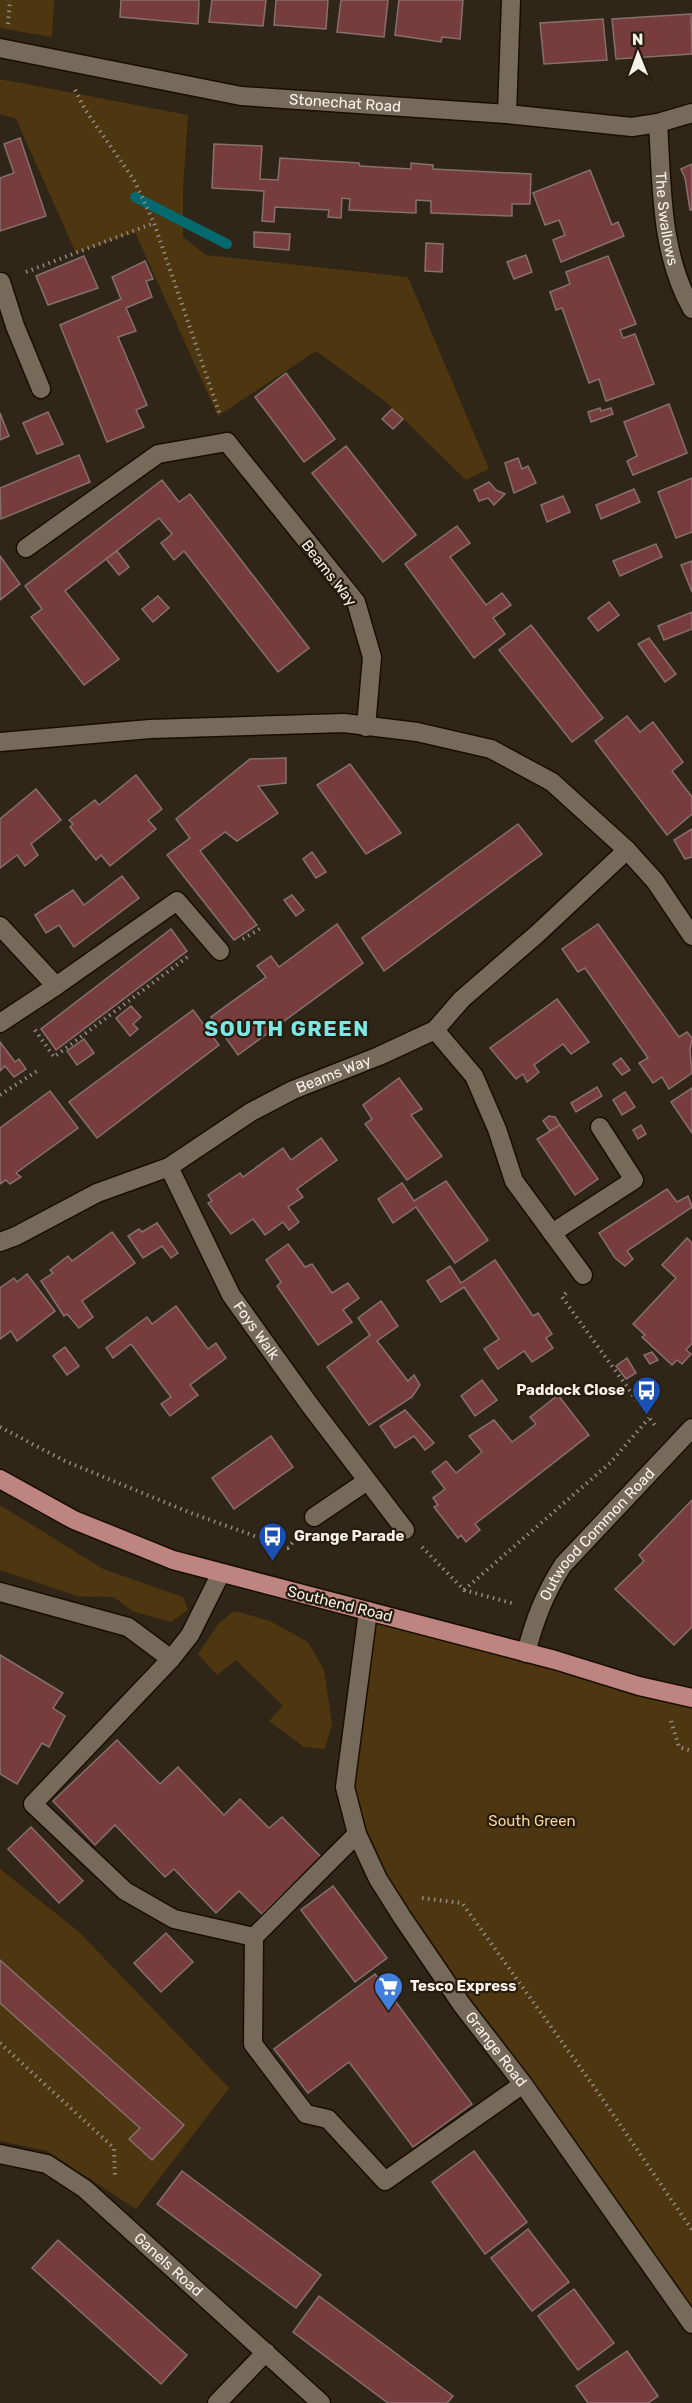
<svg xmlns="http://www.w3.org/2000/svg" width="692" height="2403" font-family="Rubik,sans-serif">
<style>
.green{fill:#4e3610}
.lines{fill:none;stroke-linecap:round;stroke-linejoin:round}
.stream{stroke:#026a6f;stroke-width:10}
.building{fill:#773d3c;stroke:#86706e;stroke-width:1.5}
.lane-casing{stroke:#180f03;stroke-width:21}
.street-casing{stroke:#180f03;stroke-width:21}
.primary-casing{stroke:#180f03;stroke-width:21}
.path{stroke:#938a7f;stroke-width:4;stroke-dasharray:1.5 4.5;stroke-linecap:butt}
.lane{stroke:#766a5a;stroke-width:18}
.street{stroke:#766a5a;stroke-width:18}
.primary{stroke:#be847f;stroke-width:18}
.labels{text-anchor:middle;stroke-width:4.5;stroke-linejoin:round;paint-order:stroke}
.street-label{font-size:15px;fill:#f9f2e9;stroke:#261d0e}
.poi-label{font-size:15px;font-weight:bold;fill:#f9f2e9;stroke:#261d0e;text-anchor:start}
.park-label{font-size:15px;fill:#fad095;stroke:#261d0e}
.district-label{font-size:21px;font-weight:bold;letter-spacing:1.5px;fill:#7be7e6;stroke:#261d0e}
</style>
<rect width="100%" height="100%" fill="#302618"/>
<g class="green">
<polygon points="0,0 54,0 52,37 0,28"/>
<polygon points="0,79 188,115 183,189 183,237 206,255 408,277 489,469 466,480 386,402 316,351 218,416 135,232 76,253 16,119 0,114"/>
<polygon points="0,1505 103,1569 183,1597 188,1610 171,1622 132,1611 114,1597 77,1596 0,1570"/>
<polygon points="234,1611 270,1621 308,1642 324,1670 332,1724 325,1749 304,1747 269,1721 283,1706 236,1660 217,1675 198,1654 219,1623"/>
<polygon points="368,1611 692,1698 692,2324 402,1917 345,1787"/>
<polygon points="0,1869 78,1931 229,2088 136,2209 47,2151 0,2141"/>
</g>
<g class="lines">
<polyline class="stream" points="135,197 227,244"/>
</g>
<g class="building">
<polygon points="121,0 199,0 198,24 120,17"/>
<polygon points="212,0 266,0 263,26 209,22"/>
<polygon points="276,0 328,0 326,29 274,25"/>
<polygon points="341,0 388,0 384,37 337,32"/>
<polygon points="399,0 463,0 460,39 442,37 441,42 395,35"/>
<polygon points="691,14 692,54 616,59 612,19"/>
<polygon points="603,19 607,60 544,64 540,23"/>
<polygon points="20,138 46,216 0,231 0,178 14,173 4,144"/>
<polygon points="214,144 262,146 260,179 278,180 280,158 359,163 360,166 411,169 411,163 433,165 433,169 531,174 530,204 512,204 512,216 431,213 431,201 416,200 416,213 349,210 350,199 342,198 341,218 328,217 329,210 275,207 274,222 262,221 264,191 212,188"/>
<polygon points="692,164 692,210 690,210 685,178 681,169"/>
<polygon points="590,170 612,225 618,222 624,236 561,262 553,240 565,235 559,220 545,225 533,193"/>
<polygon points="254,232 290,234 289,250 254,247"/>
<polygon points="426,243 443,244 442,272 425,271"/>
<polygon points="526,255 532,272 514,279 507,262"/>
<polygon points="84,256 98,288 48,305 36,276"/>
<polygon points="608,256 636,324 620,330 623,338 635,334 654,384 606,401 599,379 589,383 562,308 556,310 550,292 570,284 566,272"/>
<polygon points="145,261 153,279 146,281 152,297 126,308 136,331 118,337 147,405 136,410 144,427 107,442 60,325 121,299 112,277"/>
<polygon points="286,373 335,439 304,462 255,397"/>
<polygon points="669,404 687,453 633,475 627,461 637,456 624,422"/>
<polygon points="600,408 601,411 611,408 613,414 591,422 588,412"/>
<polygon points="392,409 403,419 393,429 382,419"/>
<polygon points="48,412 63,444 37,454 23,423"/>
<polygon points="0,413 9,436 0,440"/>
<polygon points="346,446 416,535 383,562 312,473"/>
<polygon points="79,455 90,482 1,519 0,488"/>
<polygon points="518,458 522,469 528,466 536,483 514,493 505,463"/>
<polygon points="692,478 692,532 676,538 658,492"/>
<polygon points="162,480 179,502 190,494 309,648 278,672 184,551 174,560 161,543 172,534 159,518 65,591 119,659 84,685 31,617 42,609 25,586"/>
<polygon points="489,482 496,490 505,494 494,505 488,498 479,501 474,490"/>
<polygon points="634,489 640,502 601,519 596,505"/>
<polygon points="563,496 570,512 547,522 541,505"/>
<polygon points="457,526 470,543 450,557 486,605 502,593 511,605 493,618 505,634 474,658 405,564"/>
<polygon points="656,544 662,557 620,576 613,561"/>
<polygon points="117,551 129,567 119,575 106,559"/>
<polygon points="0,556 20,584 0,600"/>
<polygon points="692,561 692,592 681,565"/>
<polygon points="158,596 169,608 153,622 142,609"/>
<polygon points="609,602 619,615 598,631 588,618"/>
<polygon points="692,612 692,629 664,640 658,626"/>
<polygon points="531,625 603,718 572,742 499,650"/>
<polygon points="649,638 676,674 665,682 638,644"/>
<polygon points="627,716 640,732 653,722 683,762 672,771 692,797 692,814 667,835 595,741"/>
<polygon points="286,758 286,783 258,786 278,813 237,841 225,832 200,851 257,925 234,940 167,855 190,838 176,819 250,759"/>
<polygon points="350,764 401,833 366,854 317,785"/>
<polygon points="136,775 162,809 148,820 156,829 110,866 101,855 96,860 70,827 73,824 69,820 95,800 99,805"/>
<polygon points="36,789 61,820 31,844 38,855 25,866 17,855 0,868 0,819"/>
<polygon points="518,824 542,854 384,971 362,938"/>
<polygon points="692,829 692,857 685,859 674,840"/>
<polygon points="312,852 326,872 316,878 303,859"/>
<polygon points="122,876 139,898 74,947 59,925 46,933 35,915 73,890 84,905"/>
<polygon points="292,895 304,910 296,916 284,900"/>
<polygon points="337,924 363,963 238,1055 211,1017 266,977 257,966 271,956 279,967"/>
<polygon points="598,924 679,1037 687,1032 692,1038 690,1050 692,1073 669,1089 662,1077 653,1083 639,1063 648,1058 585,968 578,972 562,949"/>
<polygon points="171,929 187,951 56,1050 41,1029"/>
<polygon points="557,999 589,1042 571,1054 563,1044 534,1065 539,1072 527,1082 523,1074 516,1079 490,1048"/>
<polygon points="131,1006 141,1017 133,1024 138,1029 130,1036 116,1018"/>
<polygon points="193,1010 219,1045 97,1138 69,1102"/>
<polygon points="84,1039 94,1053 77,1065 67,1051"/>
<polygon points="0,1042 15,1062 19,1059 26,1069 14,1077 5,1066 0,1071"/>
<polygon points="621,1058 630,1070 622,1075 613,1064"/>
<polygon points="399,1078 422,1109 411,1115 442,1156 407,1180 365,1124 372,1119 363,1105"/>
<polygon points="597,1087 602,1096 576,1112 571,1103"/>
<polygon points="692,1088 692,1133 671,1102"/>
<polygon points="50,1091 78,1128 16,1173 21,1177 10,1184 6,1180 0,1184 0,1128"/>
<polygon points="625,1092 635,1107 622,1115 613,1100"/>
<polygon points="549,1116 555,1117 560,1125 550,1131 543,1121"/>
<polygon points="560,1125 598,1179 575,1195 537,1139"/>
<polygon points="641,1125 646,1134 638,1139 633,1130"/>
<polygon points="321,1138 337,1160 297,1189 303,1197 288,1207 299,1222 289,1230 283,1222 265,1235 253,1219 231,1234 208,1203 212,1201 208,1195 240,1173 243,1177 283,1148 291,1160"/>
<polygon points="446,1181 488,1240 455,1263 416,1207 393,1223 378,1199 402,1183 414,1201"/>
<polygon points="667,1189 677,1202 688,1196 692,1207 627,1251 633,1259 625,1266 615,1258 599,1233"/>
<polygon points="157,1223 178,1253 171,1258 162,1246 143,1258 128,1236 139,1229 142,1232"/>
<polygon points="112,1232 135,1263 82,1301 93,1317 79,1328 67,1314 64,1316 41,1281 53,1273 50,1270 68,1256 72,1261"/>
<polygon points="687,1238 692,1243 692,1343 686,1350 691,1354 682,1364 677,1360 672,1365 642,1337 645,1335 633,1324 676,1278 662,1265"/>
<polygon points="288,1244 305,1267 312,1264 332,1293 348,1283 359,1298 343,1310 352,1322 318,1345 277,1286 281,1282 266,1260"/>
<polygon points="495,1260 533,1316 538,1313 552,1334 546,1338 553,1348 532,1362 524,1351 498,1369 484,1349 499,1339 464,1287 441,1302 427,1281 450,1266 461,1283"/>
<polygon points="27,1274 55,1311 17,1341 11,1331 0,1339 0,1288 14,1278 17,1282"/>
<polygon points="381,1301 398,1326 377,1341 408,1381 414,1375 420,1385 412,1397 369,1425 327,1367 370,1335 358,1318"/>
<polygon points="176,1306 208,1349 216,1343 226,1358 190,1385 198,1395 170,1416 161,1404 171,1397 131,1344 113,1358 106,1348 147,1317 152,1324"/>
<polygon points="65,1347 79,1366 67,1375 53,1356"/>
<polygon points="652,1352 658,1360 650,1364 644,1355"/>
<polygon points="627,1358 636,1373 626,1379 616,1366"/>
<polygon points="482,1380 497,1400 475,1416 461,1396"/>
<polygon points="558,1395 589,1435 475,1524 480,1530 466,1542 461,1535 458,1538 434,1507 438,1505 433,1498 445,1489 432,1472 446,1461 456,1473 482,1452 469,1436 494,1420 512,1442 536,1424 530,1417"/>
<polygon points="405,1410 434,1443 425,1450 414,1436 395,1448 380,1426"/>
<polygon points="271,1436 293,1467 234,1509 212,1478"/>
<polygon points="692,1500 692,1627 674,1645 615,1589 644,1561 639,1555"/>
<polygon points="0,1655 63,1693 53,1708 65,1716 49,1747 42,1743 17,1784 0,1774"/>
<polygon points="117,1740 160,1784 178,1767 224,1815 240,1799 269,1828 282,1817 321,1857 262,1914 239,1891 216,1913 174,1869 165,1877 115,1825 95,1845 53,1801"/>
<polygon points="31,1827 83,1881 59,1903 8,1849"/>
<polygon points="333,1886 387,1958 355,1982 301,1910"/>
<polygon points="166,1933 193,1962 161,1992 134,1963"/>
<polygon points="0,1960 184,2125 152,2160 129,2139 140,2128 0,2003"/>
<polygon points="375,1974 472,2104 413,2147 349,2062 308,2093 274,2049"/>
<polygon points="474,2151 527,2222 485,2254 432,2182"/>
<polygon points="182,2171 321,2275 296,2308 157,2204"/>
<polygon points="528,2229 569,2282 532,2311 491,2258"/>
<polygon points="58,2240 187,2355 161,2384 32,2268"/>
<polygon points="574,2289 614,2343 578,2370 538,2316"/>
<polygon points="319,2296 453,2396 447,2403 388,2403 293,2332"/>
<polygon points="627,2351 658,2396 648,2403 588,2403 576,2386"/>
</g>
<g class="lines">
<defs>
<g id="lane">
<polyline points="26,548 158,454 227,442"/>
<polyline points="0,1023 56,986 177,901 220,951"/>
<polyline points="552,1233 634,1180 600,1127"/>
<polyline points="171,1659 33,1804 125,1891 174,1919 254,1937 357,1834"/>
<polyline points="254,1937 253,2044 306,2114 328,2119 385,2181 523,2084"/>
</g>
<g id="street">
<path id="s1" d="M0,48L241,96L507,114L632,127L658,123L692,113"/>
<polyline points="507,114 511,0"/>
<path id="s2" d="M658,123C662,186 660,253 692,309"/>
<polyline points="1,282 15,326 41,389"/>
<polyline points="227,442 356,602 372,657 366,727"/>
<polyline points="0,742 150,729 344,723 417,732 491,749 552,782 627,850 655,881 692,936"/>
<polyline points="0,926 56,986"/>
<polyline points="435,1030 474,1076 497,1129 514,1181 583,1275"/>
<path id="s3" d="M169,1167L231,1295L309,1404L405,1530"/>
<path id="s4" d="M0,1242L16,1236L97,1193L169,1167L251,1112L293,1090L379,1056L435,1030L462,999L536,935L627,850"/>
<polyline points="314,1517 367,1481"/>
<polyline points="0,1592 128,1627 171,1659 190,1635 221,1573"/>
<path id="s5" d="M368,1611L345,1787L357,1834L378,1879L402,1917L462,2005L523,2084L692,2324"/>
<path id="s6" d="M526,1653C535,1619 544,1595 563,1565L692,1428"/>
<path id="s7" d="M0,2154L47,2164L85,2189L321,2403"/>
<polyline points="217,2403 266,2352"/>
</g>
<polyline id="primary" points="0,1479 74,1520 173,1560 555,1660 639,1686 692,1698"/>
</defs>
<use href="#lane" class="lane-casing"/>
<use href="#street" class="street-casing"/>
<use href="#primary" class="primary-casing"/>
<g class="path">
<polyline points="8,24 10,0"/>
<polyline points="75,90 86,111 134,180 154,223 220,415"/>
<polyline points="26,272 154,223"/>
<polyline points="243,939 261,928"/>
<polyline points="35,1030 54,1057 190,955"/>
<polyline points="0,1095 37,1071"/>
<polyline points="566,1293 562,1297 656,1427"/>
<polyline points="0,1427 65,1461 191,1513 288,1548 298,1536"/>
<polyline points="422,1547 464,1590 515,1604"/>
<polyline points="464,1590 610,1463 649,1418"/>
<polyline points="671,1721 679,1747 692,1751"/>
<polyline points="422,1898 462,1903 595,2088 692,2230"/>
<polyline points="0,2043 114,2148 115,2178"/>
</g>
<use href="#lane" class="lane"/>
<use href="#street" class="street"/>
<use href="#primary" class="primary"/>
</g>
<defs>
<symbol id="bus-pin" viewBox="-11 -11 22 30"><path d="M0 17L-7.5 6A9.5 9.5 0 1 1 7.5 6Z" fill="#1a4fb4" stroke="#261d0e"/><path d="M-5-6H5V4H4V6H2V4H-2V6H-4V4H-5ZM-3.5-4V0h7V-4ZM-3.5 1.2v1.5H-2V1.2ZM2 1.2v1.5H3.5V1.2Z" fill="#fff"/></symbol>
<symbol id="supermarket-pin" viewBox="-11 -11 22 30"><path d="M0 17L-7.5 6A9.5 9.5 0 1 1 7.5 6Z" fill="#3f7fe0" stroke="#261d0e"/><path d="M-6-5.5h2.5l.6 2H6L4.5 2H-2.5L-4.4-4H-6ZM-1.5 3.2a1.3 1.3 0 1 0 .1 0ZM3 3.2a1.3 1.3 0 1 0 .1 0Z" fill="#fff"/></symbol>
</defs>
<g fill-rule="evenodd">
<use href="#bus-pin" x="630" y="1374" width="33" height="45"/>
<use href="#bus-pin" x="256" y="1520" width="33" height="45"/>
<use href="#supermarket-pin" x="372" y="1970" width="33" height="45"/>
</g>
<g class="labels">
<g class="street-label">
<text dy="5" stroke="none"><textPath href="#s1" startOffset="350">Stonechat Road</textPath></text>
<text dy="5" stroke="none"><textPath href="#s2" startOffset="96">The Swallows</textPath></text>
<text transform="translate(329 573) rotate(52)" y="5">Beams Way</text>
<text dy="5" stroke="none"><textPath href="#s4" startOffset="375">Beams Way</textPath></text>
<text dy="5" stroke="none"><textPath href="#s3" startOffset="186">Foys Walk</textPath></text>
<text dy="5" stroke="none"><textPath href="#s6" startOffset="141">Outwood Common Road</textPath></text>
<text transform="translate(340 1604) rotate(14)" y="5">Southend Road</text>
<text dy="5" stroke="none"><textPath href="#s5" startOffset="483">Grange Road</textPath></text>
<text dy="5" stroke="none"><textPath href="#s7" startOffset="206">Ganels Road</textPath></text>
</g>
<g class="poi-label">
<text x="625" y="1395" text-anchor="end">Paddock Close</text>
<text x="294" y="1541">Grange Parade</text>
<text x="410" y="1991">Tesco Express</text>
</g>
<g class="park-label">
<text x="532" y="1826">South Green</text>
</g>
<g class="district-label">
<text x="287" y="1036">SOUTH GREEN</text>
</g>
</g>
<g transform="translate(638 54) rotate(359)" stroke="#261d0e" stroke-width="4.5" paint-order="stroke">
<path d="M0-4.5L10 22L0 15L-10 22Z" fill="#f9f2e9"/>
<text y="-9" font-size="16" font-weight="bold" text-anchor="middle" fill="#f9f2e9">N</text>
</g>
</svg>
